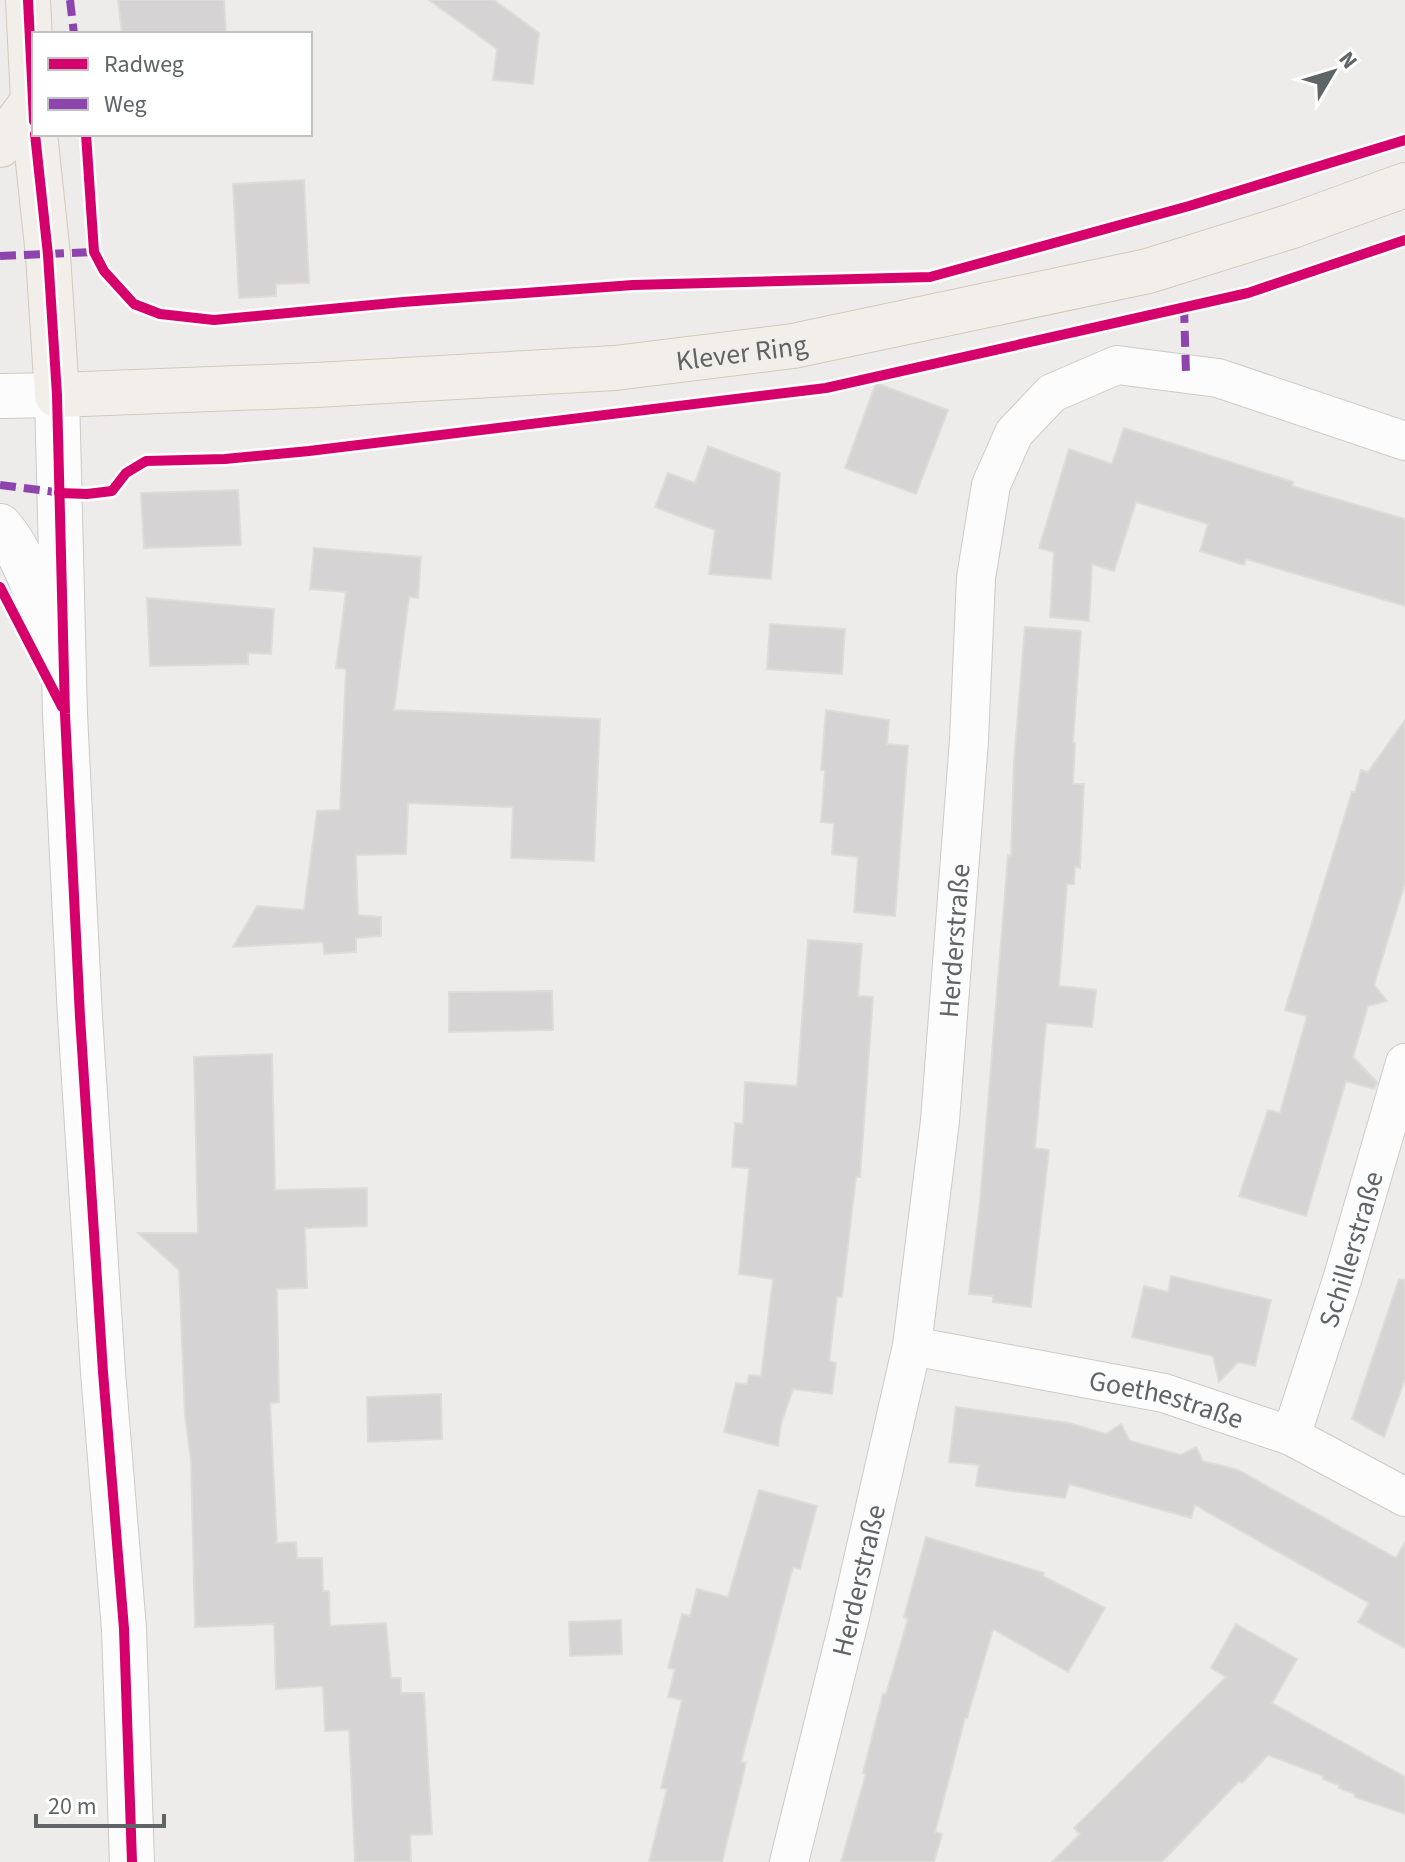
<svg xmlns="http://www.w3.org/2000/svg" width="1405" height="1862" font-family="'Source Sans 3',sans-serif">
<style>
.building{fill:#d5d3d3;stroke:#dedcd9;stroke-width:2}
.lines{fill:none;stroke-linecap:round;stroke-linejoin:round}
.street-casing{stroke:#cbcaca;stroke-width:40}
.secondary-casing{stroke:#cacaca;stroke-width:46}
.primary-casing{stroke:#d4c8ba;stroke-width:46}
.street{stroke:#fcfcfc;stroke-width:38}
.secondary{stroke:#fcfcfc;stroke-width:44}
.primary{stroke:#f2efea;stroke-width:44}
.quiet{stroke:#8e44ad;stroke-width:8;stroke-dasharray:16 8;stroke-linecap:butt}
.cycleway-casing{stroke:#fff;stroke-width:15}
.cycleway{stroke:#d6006c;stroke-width:10}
.labels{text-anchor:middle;stroke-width:6;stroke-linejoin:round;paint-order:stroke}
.street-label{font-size:28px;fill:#5f6467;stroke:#fff}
</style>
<rect width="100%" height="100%" fill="#eeecea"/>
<g class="building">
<polygon points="118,0 224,0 226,34 122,34"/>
<polygon points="429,0 494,0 539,33 533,84 493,80 497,49"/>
<polygon points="304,180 309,283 276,284 276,296 239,298 233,184"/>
<polygon points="876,383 948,410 916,494 845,468"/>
<polygon points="1124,428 1293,482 1292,486 1405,519 1405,606 1246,559 1244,565 1200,551 1208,524 1136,502 1114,571 1092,564 1089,621 1050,617 1054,552 1039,548 1069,449 1112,464"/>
<polygon points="708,446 780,473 771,579 709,574 715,530 655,507 668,473 695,483"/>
<polygon points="238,490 241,545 144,548 141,493"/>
<polygon points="314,548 421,557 418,598 409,597 394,710 600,719 594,861 511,858 513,807 408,803 406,854 356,855 358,915 381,917 381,936 356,938 356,952 324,954 323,942 233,947 257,906 304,910 317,811 340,810 346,669 336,668 346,592 310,589"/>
<polygon points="147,598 274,609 271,654 248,653 248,664 150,666"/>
<polygon points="770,624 845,629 842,674 767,669"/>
<polygon points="1025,627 1081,631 1073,742 1075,743 1073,784 1084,784 1080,868 1075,866 1074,884 1067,884 1059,986 1096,990 1092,1027 1046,1023 1035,1148 1049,1150 1031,1307 993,1302 993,1296 969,1294 980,1202 1008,855 1011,856 1014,761"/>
<polygon points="826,710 889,720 887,744 908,746 895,916 854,912 858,857 832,854 834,823 821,822 825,770 821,770"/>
<polygon points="1405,720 1405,883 1374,985 1387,1001 1368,1006 1353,1057 1377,1082 1374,1089 1346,1081 1306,1216 1239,1196 1268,1110 1280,1113 1307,1016 1285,1010 1352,792 1355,792 1361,770 1368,772"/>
<polygon points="808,940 862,944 858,996 873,997 860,1177 856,1177 842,1297 837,1297 829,1361 836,1363 832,1394 793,1389 781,1424 778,1446 724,1432 736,1383 747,1384 749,1375 761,1376 773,1279 739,1274 749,1168 732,1167 735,1123 743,1124 745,1082 797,1086"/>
<polygon points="552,991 553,1030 449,1032 449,992"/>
<polygon points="272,1054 275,1190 367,1188 367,1226 305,1228 307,1288 277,1289 279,1402 270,1403 277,1543 296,1542 297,1558 322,1558 323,1591 329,1591 330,1626 386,1623 391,1678 401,1678 401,1693 424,1693 432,1834 410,1835 411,1862 355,1862 349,1730 325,1731 323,1686 276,1689 274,1624 195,1627 191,1460 185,1416 179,1270 138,1233 198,1233 194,1057"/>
<polygon points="1171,1276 1271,1300 1255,1366 1238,1362 1219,1382 1213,1356 1132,1337 1144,1286 1168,1292"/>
<polygon points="1399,1279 1405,1280 1405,1379 1384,1437 1352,1419"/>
<polygon points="441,1394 442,1439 368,1442 367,1397"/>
<polygon points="956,1407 1069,1423 1106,1434 1121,1424 1130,1441 1181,1455 1196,1447 1203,1461 1238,1470 1396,1558 1405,1542 1405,1648 1358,1622 1369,1603 1195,1505 1191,1518 1069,1484 1065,1498 976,1486 979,1465 949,1462"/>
<polygon points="759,1490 817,1506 800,1569 793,1567 741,1762 746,1763 722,1862 649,1862 667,1789 661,1788 682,1700 668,1697 675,1669 668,1668 682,1614 690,1616 697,1589 728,1597"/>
<polygon points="926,1537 1044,1573 1043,1576 1105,1608 1068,1672 993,1629 967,1718 965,1718 935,1832 942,1834 934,1862 841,1862 866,1774 863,1773 883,1694 886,1694 908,1619 904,1617"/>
<polygon points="621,1620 622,1654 570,1656 569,1622"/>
<polygon points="1236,1624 1297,1659 1272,1703 1405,1777 1405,1814 1355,1797 1355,1794 1339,1788 1339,1785 1323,1779 1323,1776 1268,1755 1242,1783 1239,1781 1162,1862 1052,1862 1080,1834 1074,1828 1226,1677 1211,1668"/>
</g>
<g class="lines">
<defs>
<g id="street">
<path id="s1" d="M912,1346L1164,1393L1291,1436L1405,1497"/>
<path id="s2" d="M1291,1436L1342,1280L1405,1063"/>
<path id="s3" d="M789,1862L849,1621L912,1346L940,1121L969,740L976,578L991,485L1014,433L1052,393L1117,365L1218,378L1405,441"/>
</g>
<g id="secondary">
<polyline points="0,396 57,395 65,714 80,1017 103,1372 124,1629 132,1862"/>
<path d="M0,526C26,556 39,600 48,638"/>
</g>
<g id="primary">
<polyline points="28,0 34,121"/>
<path id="s4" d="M35,134L48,255L57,395L316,385L615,368L793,346L1148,271L1292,226L1405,185"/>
<polyline points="0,145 32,103"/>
</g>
</defs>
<use href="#street" class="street-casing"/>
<use href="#secondary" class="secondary-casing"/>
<use href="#primary" class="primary-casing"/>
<use href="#street" class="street"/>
<use href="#secondary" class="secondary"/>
<use href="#primary" class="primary"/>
<g class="quiet">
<polyline points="70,0 74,34"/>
<polyline points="0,256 94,252"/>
<polyline points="1184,307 1186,374"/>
<polyline points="0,485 63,493"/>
</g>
<defs>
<g id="cycleway">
<polyline points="28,0 34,121"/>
<polyline points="35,134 48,255 57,395 65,714 80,1017 103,1372 124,1629 132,1862"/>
<polyline points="86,134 94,252 104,271 134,304 160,314 214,320 403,302 633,285 930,277 1189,206 1405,140"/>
<polyline points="59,493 87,494 112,491 126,473 146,461 225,459 309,451 826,388 1248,293 1405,240"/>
<polyline points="0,587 62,707"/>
</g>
</defs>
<use href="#cycleway" class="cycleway-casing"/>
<use href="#cycleway" class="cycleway"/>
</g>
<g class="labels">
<g class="street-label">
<text dy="10" stroke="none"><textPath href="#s4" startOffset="948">Klever Ring</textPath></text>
<text dy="10" stroke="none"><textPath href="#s3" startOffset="938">Herderstraße</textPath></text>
<text dy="10" stroke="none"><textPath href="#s2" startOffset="196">Schillerstraße</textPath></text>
<text dy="10" stroke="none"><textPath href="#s1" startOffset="260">Goethestraße</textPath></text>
<text dy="10" stroke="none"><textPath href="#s3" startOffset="290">Herderstraße</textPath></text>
</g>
</g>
<rect x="32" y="32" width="280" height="104" fill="#ffffff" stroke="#bfc1c2" stroke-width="2"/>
<rect x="48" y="58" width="40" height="12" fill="#d6006c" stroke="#bfc1c2" stroke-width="2"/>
<text x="104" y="72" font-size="24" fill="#5f6467">Radweg</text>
<rect x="48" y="98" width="40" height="12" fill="#8e44ad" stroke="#bfc1c2" stroke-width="2"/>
<text x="104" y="112" font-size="24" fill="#5f6467">Weg</text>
<g transform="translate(1333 72) rotate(52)" stroke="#ffffff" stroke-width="6" paint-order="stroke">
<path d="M0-6L14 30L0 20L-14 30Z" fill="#5f6467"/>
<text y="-12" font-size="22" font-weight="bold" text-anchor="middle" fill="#5f6467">N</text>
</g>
<path d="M36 1814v12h128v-12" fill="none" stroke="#5f6467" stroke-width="4"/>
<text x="48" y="1814" font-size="24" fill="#5f6467" stroke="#ffffff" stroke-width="6" paint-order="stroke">20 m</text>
</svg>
